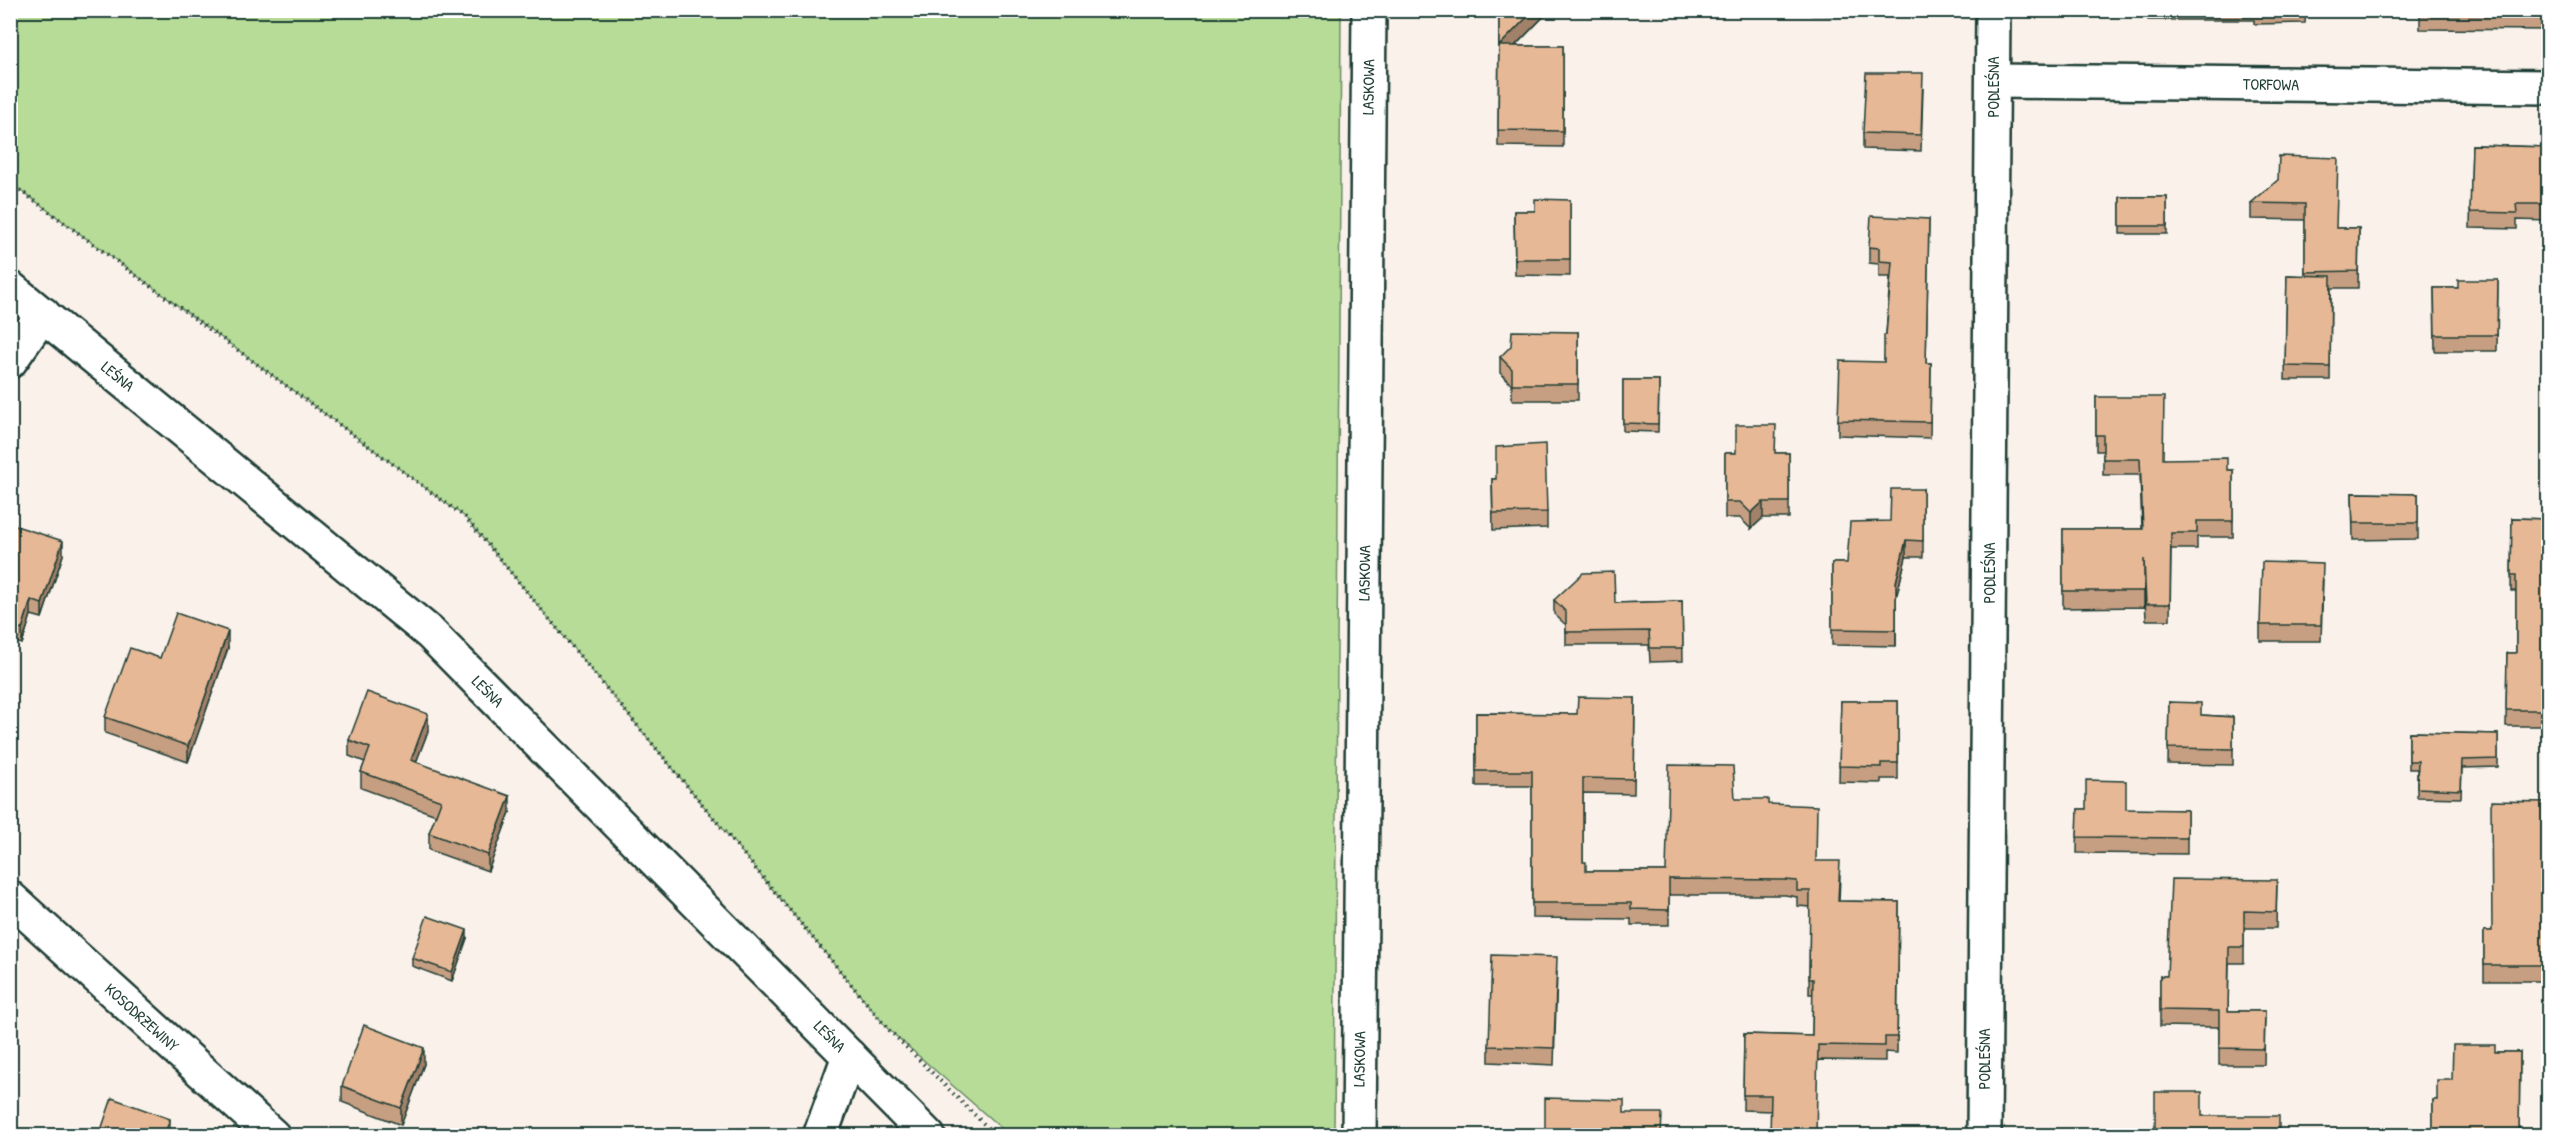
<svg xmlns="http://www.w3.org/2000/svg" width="2559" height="1146" font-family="'Patrick Hand',sans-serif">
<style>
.green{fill:#b6dc98;stroke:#6a8c66;stroke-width:1.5}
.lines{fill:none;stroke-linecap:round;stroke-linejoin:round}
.street-casing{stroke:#1f3d34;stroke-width:38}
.secondary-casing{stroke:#1f3d34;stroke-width:38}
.path{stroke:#1f3d34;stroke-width:4;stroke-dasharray:1.5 4.5;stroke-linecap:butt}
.street{stroke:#fff;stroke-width:33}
.secondary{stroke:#fff;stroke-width:33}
.wall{fill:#c69e81;stroke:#1f3d34;stroke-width:1.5}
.shaded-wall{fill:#a18169;stroke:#1f3d34;stroke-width:1.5}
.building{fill:#e6b896;stroke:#1f3d34;stroke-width:1.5}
.labels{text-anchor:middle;stroke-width:6;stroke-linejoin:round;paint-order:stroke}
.street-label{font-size:16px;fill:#1f3d34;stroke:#fff}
</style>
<rect width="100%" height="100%" fill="#faf1ea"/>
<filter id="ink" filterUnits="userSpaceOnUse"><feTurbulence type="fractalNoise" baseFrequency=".0167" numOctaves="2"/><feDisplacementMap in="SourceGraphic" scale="12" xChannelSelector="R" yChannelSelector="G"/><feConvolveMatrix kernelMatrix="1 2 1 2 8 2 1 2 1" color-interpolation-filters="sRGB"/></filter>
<g filter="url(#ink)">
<polygon class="green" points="11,10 1341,11 1334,1135 1009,1135 888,1029 465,517 11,183"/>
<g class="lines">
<defs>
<g id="street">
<polyline points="1993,81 2548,87"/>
<polyline points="10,288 430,633 928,1136"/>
<polyline points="10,361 43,314"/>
<polyline points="10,898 273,1136"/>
<polyline points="820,1136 849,1056"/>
<polyline points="1359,1136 1369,10"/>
</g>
<polyline id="secondary" points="1984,1136 1993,10"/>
</defs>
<use href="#street" class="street-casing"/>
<use href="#secondary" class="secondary-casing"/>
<polyline class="path" points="10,183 465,517 888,1029 996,1136"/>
<use href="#street" class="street"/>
<use href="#secondary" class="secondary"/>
</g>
<g class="wall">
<polygon points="1487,10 1550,10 1515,46 1563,46 1563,147 1498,146 1499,15 1487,15"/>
<polygon points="1811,10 1863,10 1863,16 1811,15"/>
<polygon points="2059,10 2306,10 2305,23 2254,24 2254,20 2148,20 2148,14 2059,13"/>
<polygon points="2420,10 2548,10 2548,30 2420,29"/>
<polygon points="1923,89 1921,151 1863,149 1863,133"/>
<polygon points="2472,145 2548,147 2548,221 2517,220 2517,229 2470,228"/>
<polygon points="2278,180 2336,228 2359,228 2358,288 2331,288 2330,380 2285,380 2287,275 2305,276 2305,220 2251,219 2251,203"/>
<rect x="2120" y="197" width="47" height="37"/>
<polygon points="1570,200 1570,276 1515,275 1514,211 1535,211"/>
<polygon points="1929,219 1926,363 1931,363 1930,438 1838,435 1838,420 1884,362 1890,277 1879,277 1879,264 1869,263 1869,247"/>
<polygon points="2498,280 2497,351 2435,351 2434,288 2458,288"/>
<polygon points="1578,332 1578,400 1512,400 1512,385 1500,373 1500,357"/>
<polygon points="1623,380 1659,380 1658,432 1623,431"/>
<polygon points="2096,397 2163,459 2227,470 2233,470 2233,537 2197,537 2197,549 2171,549 2170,620 2146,620 2144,575 2144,607 2063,608 2063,529 2142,529 2140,475 2103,475 2103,451 2096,451"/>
<polygon points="1725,453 1789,453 1789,518 1763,518 1751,529 1740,518 1725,518"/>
<polygon points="1492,479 1496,479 1547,512 1547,528 1493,530"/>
<polygon points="1923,489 1923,557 1906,557 1896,598 1896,646 1832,645 1832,563 1847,563"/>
<polygon points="2352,493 2418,494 2418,539 2353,540"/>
<polygon points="2512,518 2548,519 2548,726 2506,726 2507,653 2516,653 2516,591 2511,591"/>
<polygon points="10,524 63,555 42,618 31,615 22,644 10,640"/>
<polygon points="2323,580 2321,641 2260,641 2260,625"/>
<polygon points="1554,600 1615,603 1682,601 1683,661 1650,662 1649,645 1566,645 1566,625 1554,614"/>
<polygon points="228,648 188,762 105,733 105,717 160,658"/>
<polygon points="1635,698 1634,794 1583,793 1583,862 1586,871 1666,871 1735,799 1768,804 1816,861 1840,876 1839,901 1899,902 1897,1053 1885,1052 1885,1061 1818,1060 1771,1111 1743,1110 1744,1034 1812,1036 1813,994 1809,994 1810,907 1797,906 1797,897 1785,895 1669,895 1669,925 1631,925 1631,919 1532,918 1532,786 1476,786 1476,713 1577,714"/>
<polygon points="1841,701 1898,701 1898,779 1881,779 1881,783 1839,782"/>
<polygon points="2169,702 2201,715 2233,717 2233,765 2168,764"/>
<polygon points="428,731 416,762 510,812 488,871 429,850 429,833 436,815 361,788 361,772 365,762 349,756 349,740"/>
<polygon points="2409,732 2498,734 2498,767 2462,768 2461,798 2417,797 2417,769 2409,769"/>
<polygon points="2078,809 2187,810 2187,854 2077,853"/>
<polygon points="2547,823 2548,823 2548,960 2547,960 2546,981 2484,981 2484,931 2492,931"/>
<polygon points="2277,880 2276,928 2244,928 2244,963 2229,963 2228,1011 2265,1011 2264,1065 2219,1065 2219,1027 2160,1026 2160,976 2167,976"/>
<polygon points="467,938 452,981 412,966 412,958"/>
<polygon points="1557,973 1554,1065 1489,1062 1489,1046"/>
<polygon points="2495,1052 2520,1052 2519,1136 2433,1136 2433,1100 2437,1100 2452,1080"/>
<polygon points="424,1064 401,1125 342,1102 342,1086"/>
</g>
<g class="shaded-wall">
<polygon points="1534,10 1550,10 1499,62 1499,46"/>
<polygon points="1763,502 1763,518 1751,529 1751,513"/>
<polygon points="1906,540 1906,557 1896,598 1896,646 1896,582"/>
<polygon points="63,541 63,555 42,618 42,604"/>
<polygon points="31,600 31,615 22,644 22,629"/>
<polygon points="228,631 228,648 188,762 188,746"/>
<polygon points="428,714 428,731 411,776 411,760"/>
<polygon points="510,796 510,812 488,871 488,855"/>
<polygon points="467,930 467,938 452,981 452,972"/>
<polygon points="424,1048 424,1064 401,1125 401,1108"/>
<polygon points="170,1119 170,1135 164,1136"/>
</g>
<g class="building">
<polygon points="1499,10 1534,10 1499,46"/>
<polygon points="2420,10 2548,10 2548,14 2420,13"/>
<polygon points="1499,46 1563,46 1563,131 1498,130"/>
<polygon points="1866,73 1923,73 1921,135 1863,133"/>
<polygon points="2472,145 2548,147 2548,204 2516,204 2517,213 2470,212"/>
<polygon points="2279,156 2338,158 2336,228 2359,228 2358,271 2305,272 2305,204 2251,203 2278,180"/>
<rect x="2120" y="197" width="47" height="29"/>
<polygon points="1535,199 1570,200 1570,259 1515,259 1514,211 1535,211"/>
<polygon points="1871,216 1929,219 1926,363 1931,363 1930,422 1838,420 1840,361 1884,362 1884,335 1886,335 1892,262 1879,261 1879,248 1869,247"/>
<polygon points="2287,275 2331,276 2330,367 2285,366"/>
<polygon points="2458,280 2498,280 2497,335 2435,335 2434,288 2458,288"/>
<polygon points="1512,331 1578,332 1578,384 1512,384 1512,369 1500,357 1511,346"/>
<polygon points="1623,380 1659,380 1658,424 1623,423"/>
<polygon points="2096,397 2164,397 2163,459 2227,458 2227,470 2233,470 2233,521 2197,521 2197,533 2171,533 2170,604 2146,604 2144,559 2144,591 2063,591 2063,529 2143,529 2140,459 2103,459 2103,435 2096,435"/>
<polygon points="1736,425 1776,425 1775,453 1789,453 1789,502 1763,502 1751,513 1740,502 1725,502 1725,453 1736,453"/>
<polygon points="1545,444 1547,512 1493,513 1492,479 1496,479 1496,447"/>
<polygon points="1891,489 1923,489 1923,541 1906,540 1896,582 1896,630 1832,629 1832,563 1847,563 1850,522 1890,521"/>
<polygon points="2352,493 2418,494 2418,523 2353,523"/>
<polygon points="2512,518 2548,519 2548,710 2506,710 2507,653 2516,653 2516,575 2511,575"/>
<polygon points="10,524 63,541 42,604 31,600 22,629 10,626"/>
<polygon points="2262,562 2323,564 2321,625 2260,625"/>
<polygon points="1614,572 1615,603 1682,601 1683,648 1650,648 1649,631 1566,632 1566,612 1554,600 1583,573"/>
<polygon points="176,613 228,631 188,746 105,717 130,648 160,658"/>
<polygon points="367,692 428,714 411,760 510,796 488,855 429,833 441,801 361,772 370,748 349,740"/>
<polygon points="1578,697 1635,698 1634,779 1583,778 1583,862 1586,862 1586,871 1666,871 1669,765 1733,766 1735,799 1768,799 1768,804 1817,806 1816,861 1840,861 1838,901 1899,902 1897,1037 1885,1037 1885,1046 1818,1045 1816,1136 1770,1136 1771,1095 1743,1095 1744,1034 1812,1036 1813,979 1809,979 1810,891 1797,891 1797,881 1785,880 1669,879 1669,910 1631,909 1631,903 1532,903 1532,771 1476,771 1476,713 1577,714"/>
<polygon points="1841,701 1898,701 1898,763 1881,763 1881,767 1839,766"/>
<polygon points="2169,702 2201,703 2201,715 2233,717 2233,749 2168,748"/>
<polygon points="2409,732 2498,734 2498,759 2462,760 2461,790 2417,788 2418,761 2409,761"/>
<polygon points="2086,780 2126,781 2126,809 2187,810 2187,838 2077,837 2078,809 2086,809"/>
<polygon points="2491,801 2547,802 2547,823 2548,823 2548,944 2547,944 2546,965 2484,965 2484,931 2492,931"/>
<polygon points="2171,879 2277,880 2276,912 2244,911 2244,947 2229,947 2228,1011 2265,1011 2264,1049 2219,1048 2219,1011 2160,1010 2160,976 2167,976"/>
<polygon points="427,916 467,930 452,972 412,958"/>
<polygon points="1492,955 1557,957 1554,1048 1489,1046"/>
<polygon points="364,1025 424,1048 401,1108 342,1086"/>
<polygon points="2453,1045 2495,1045 2495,1052 2520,1052 2519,1133 2433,1133 2433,1100 2437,1100 2437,1080 2452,1080"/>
<polygon points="2155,1092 2202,1092 2202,1116 2279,1116 2279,1136 2155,1136"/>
<polygon points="112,1098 170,1119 164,1136 99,1136"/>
<polygon points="1545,1098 1624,1100 1624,1113 1662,1113 1661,1136 1545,1136"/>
</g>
</g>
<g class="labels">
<g class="street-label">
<text transform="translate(2271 84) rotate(1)" y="6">TORFOWA</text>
<text transform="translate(1368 87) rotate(-89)" y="6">LASKOWA</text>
<text transform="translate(1993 87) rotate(-90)" y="6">PODLEŚNA</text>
<text transform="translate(118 376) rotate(39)" y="6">LEŚNA</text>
<text transform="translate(1364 573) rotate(-89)" y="6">LASKOWA</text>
<text transform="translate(1989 573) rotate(-90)" y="6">PODLEŚNA</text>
<text transform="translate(488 691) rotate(45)" y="6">LEŚNA</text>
<text transform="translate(142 1017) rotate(42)" y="6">KOSODRZEWINY</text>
<text transform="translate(830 1036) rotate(45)" y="6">LEŚNA</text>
<text transform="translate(1359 1059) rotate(-89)" y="6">LASKOWA</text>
<text transform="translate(1984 1059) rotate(-90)" y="6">PODLEŚNA</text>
</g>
</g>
<rect width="2559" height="1146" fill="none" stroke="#fff" stroke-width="36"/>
<rect x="18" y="18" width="2523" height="1110" fill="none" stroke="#1f3d34" stroke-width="2" filter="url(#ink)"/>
</svg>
